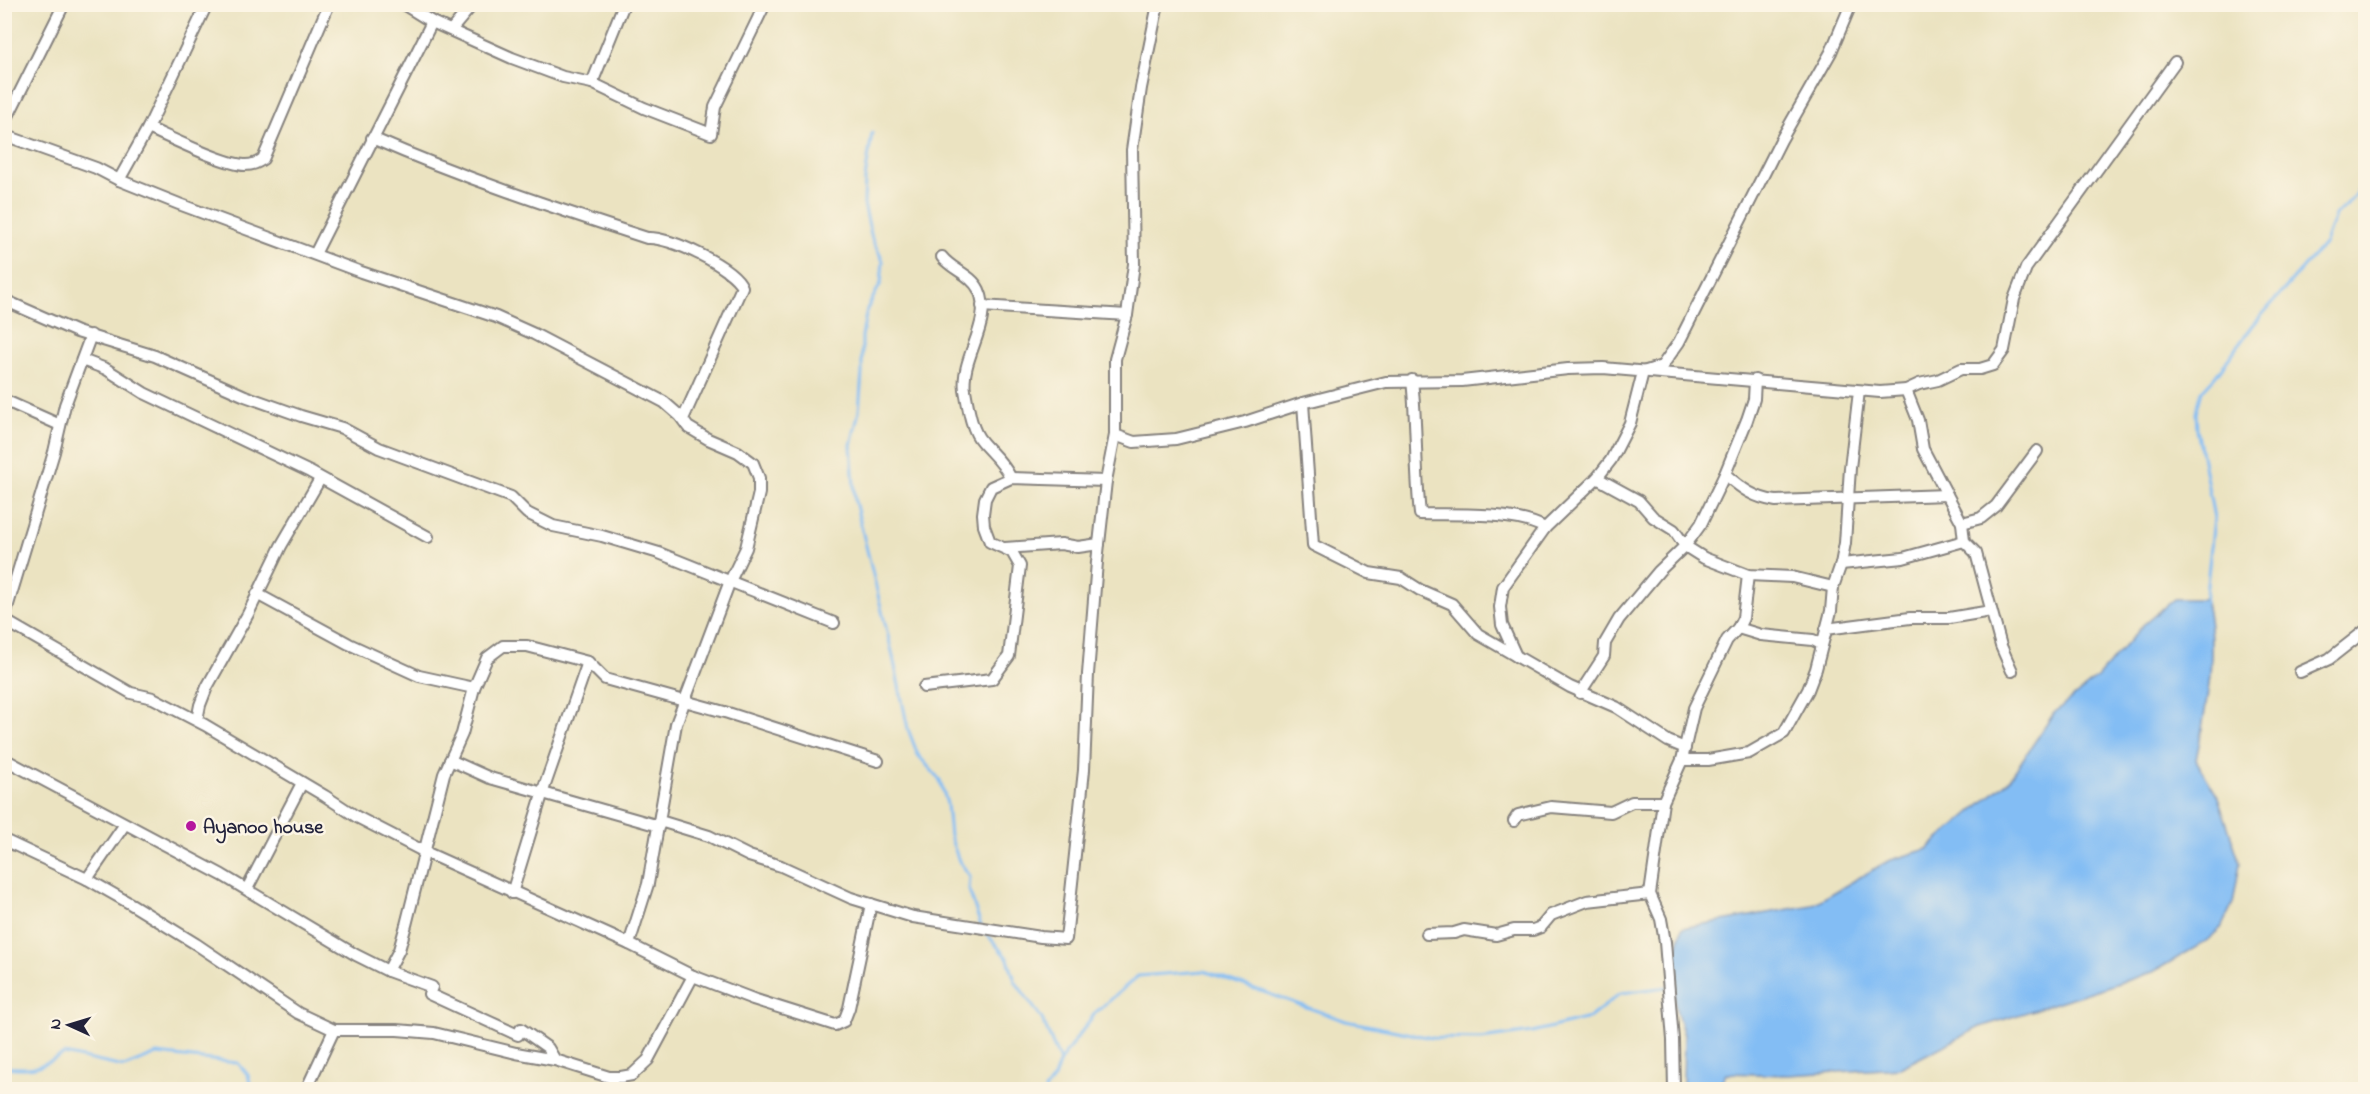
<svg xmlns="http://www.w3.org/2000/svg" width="2370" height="1094" font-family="'Indie Flower',sans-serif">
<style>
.water{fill:#83bdf4;stroke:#527098;stroke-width:1.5}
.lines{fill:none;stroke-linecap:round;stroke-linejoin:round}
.stream{stroke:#83bdf4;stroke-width:3}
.minor-casing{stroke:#86827e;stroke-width:14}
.minor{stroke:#fff;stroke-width:10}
.poi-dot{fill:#b5179e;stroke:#fcf5e5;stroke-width:2}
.labels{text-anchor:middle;stroke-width:5;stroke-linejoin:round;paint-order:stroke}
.poi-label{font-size:20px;font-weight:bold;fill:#22223b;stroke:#fcf5e5;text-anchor:start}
</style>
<rect width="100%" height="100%" fill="#fcf5e5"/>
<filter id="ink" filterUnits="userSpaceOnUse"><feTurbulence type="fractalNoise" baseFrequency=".0167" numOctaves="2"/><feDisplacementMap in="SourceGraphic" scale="12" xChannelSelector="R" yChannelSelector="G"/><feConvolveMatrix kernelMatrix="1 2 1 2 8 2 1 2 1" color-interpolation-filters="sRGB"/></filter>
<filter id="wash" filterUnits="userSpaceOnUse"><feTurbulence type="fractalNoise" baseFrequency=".008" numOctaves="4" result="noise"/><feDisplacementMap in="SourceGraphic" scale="24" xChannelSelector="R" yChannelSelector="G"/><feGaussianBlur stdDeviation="1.35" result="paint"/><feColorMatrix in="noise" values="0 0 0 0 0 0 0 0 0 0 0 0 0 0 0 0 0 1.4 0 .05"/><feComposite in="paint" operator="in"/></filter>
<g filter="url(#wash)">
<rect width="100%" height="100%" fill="#ebe3c1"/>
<path class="water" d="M2174,599H2205C2219,652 2206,707 2196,760L2218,797L2240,863L2233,903L2221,928L2205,942L2153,972L1980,1027L1900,1068L1788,1075L1726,1073C1718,1093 1699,1093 1683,1084L1684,1035L1675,1006L1672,967L1682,928L1812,905L1888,861L1927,849L2009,780L2054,713L2097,678L2143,625Z"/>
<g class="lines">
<g class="stream">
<polyline points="872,133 865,179 864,204 872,239 883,261 881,283 867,309 862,336 862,373 859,411 851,445 855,501 892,652 908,729 918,755 940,780 947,804 950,836 959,861 970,876 969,890 981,926"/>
<polyline points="2205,603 2214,518 2197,429 2196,413 2202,391 2215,377 2254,324 2325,243 2335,215 2346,206 2366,181"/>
<polyline points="986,933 1008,959 1015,981 1042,1019 1060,1061"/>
<path d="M4,1067C34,1070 38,1068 64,1054L124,1067L157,1054L238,1063L248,1075L252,1090"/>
<polyline points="1045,1090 1054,1078 1060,1061 1095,1013 1138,976 1204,971 1346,1021 1432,1038 1481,1039 1532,1032 1589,1018 1621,993 1667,987"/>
</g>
</g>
</g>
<g filter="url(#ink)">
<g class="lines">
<defs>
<g id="minor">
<polyline points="403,4 432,22 512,58 563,77 592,83 644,108 711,134 715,107 765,4"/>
<polyline points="452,29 473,4"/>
<polyline points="592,83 624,4"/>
<polyline points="4,124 64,4"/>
<path d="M148,128C169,137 225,165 245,165C253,165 257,163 263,159L329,4"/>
<polyline points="4,135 96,168 119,180 179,204 361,272 496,317 534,334 664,402 680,416 688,427 708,439 738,452 753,463 759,478 759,493 746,548 730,581 676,724 648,884 629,944"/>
<path d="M372,138C461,177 554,208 647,238C669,236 734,267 742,287L683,419"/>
<polyline points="119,180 148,128 207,4"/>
<polyline points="315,254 432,22"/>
<path d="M942,257C952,270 971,274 979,290C994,322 960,357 965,390C968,406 971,430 982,442C994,456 1002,461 1011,478"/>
<polyline points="4,300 77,332 155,356 245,396 301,416 342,428 379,448 511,497 527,513 553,526 602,536 659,553 834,623"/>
<polyline points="982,306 1127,315"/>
<polyline points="82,360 106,369 144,393 310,472 428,537"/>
<path d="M1412,380C1417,425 1415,469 1420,514C1455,515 1515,511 1545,528"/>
<polyline points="1906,390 1918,420 1923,449 1962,523 1964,541 1976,553 2001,646 2012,671"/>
<polyline points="4,400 60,425"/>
<polyline points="1303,403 1313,545 1369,573 1401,578 1420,590 1452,604 1478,634 1570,687 1616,707 1668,741 1685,748"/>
<polyline points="1115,435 1134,442 1176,439 1245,422 1303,403 1386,382 1462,381 1568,369 1603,368 1880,392 1906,390 1919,384 1938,380 1961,369 1980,369 1993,365 2004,350 2014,299 2026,268 2175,62"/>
<path d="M1725,474C1742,489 1754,498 1776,501L1947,495"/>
<polyline points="1597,478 1639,501 1653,517 1674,530 1685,546 1704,558 1748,575 1792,577 1833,587"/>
<polyline points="1962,523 1981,518 1996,506 2037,451"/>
<polyline points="1005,548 1061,544 1078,547 1099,544"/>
<polyline points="1841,564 1903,558 1964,541"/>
<polyline points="257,594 349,644 419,676 474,688"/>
<polyline points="4,618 54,452 65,405 91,335"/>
<polyline points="4,620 131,693 153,698 205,725 325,796 357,817 425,852 629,944 693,976 753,999 835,1025 844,1021 849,1008 871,904"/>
<polyline points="1738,628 1761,635 1813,640 1821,644"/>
<polyline points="1826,629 1910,618 1949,618 1991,611"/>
<polyline points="1516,656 1502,625 1500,607 1503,587 1545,528 1597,478 1611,460 1630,423 1643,372 1662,366 1679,342 1781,140 1831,52 1851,4"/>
<polyline points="2300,672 2329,659 2366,630"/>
<polyline points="924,687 992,679 1009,656 1020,566 1012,552 990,542 984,526 983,514 985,499 991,487 1011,478 1106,481"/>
<polyline points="1580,693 1604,656 1605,643 1619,619 1659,571 1685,546 1701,524 1725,474 1747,420 1754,399 1755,380"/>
<polyline points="197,720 200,705 207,687 248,614 281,546 320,479"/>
<polyline points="4,759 222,875 356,955 388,971 432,987 429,994 518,1035 521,1029 548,1048 555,1060"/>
<polyline points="450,760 490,778 659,826"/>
<polyline points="1682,760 1708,760 1749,753 1784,733 1808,690 1816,669 1831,611 1833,587 1841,564 1845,543 1850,468 1859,391"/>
<polyline points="660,821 709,836 749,856 781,866 851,898 913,917 1041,937 1066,939 1084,770 1088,674 1097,562 1106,481 1115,435 1115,359 1127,315 1134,264 1132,150 1141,88 1158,4"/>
<polyline points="1514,821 1518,815 1551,807 1611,812 1632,802 1663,802"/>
<polyline points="4,840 87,879 131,904 196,944 298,1013 334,1030 397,1030 434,1033 516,1053 555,1060 609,1077 621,1077 632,1075 648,1060 693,976"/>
<polyline points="87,879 125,824"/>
<polyline points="247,889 302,783"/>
<polyline points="512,893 545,785 588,662"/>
<polyline points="1427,934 1454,933 1464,930 1496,935 1514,930 1533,930 1541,927 1551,915 1587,901 1650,894"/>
<polyline points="388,971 399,950 406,925 444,774 462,734 474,688 487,658 503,646 527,646 588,662 605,679 728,713 878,761"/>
<polyline points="306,1090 334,1030"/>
<polyline points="1674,1090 1673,1040 1665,942 1661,919 1650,894 1663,802 1682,760 1694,708 1727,640 1738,628 1743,618 1748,575"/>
</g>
</defs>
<use href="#minor" class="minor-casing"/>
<use href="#minor" class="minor"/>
</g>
</g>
<circle class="poi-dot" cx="191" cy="826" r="6"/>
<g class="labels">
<g class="poi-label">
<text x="203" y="833">Ayanoo house</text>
</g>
</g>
<rect width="2370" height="1094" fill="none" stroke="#fcf5e5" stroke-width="24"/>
<g transform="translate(69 1025) rotate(274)" stroke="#fcf5e5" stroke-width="4.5" paint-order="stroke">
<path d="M0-4.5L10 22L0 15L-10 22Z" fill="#22223b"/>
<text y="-9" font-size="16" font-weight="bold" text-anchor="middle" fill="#22223b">N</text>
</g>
</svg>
